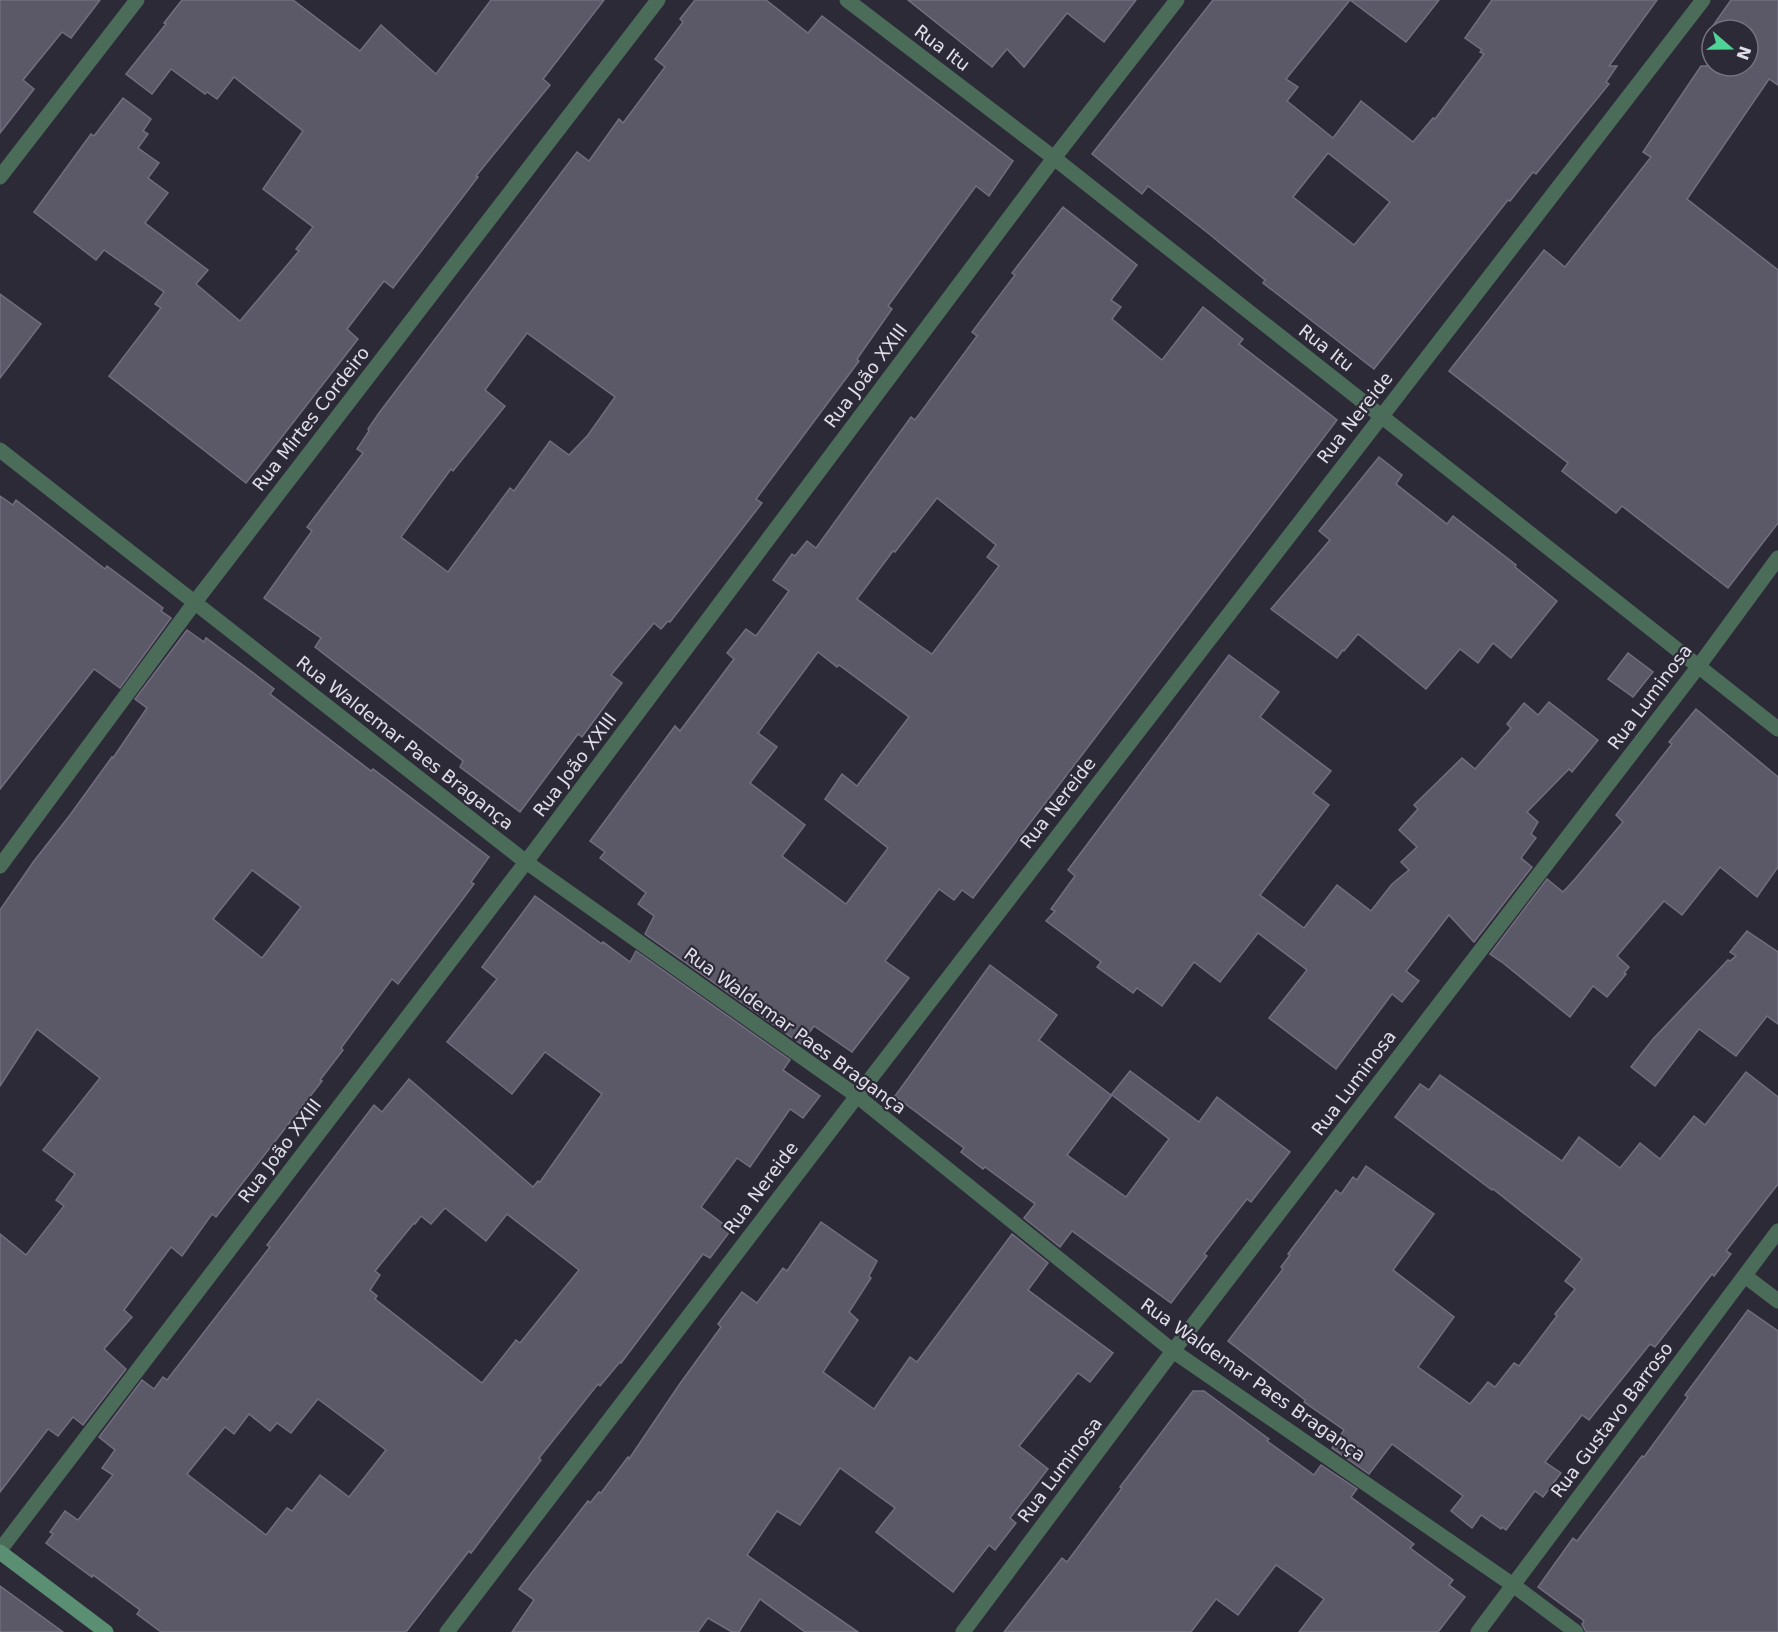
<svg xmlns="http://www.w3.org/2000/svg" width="1778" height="1632" font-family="'DejaVu Sans',sans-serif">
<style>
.building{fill:#5b5868;stroke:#726e7f;stroke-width:1.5;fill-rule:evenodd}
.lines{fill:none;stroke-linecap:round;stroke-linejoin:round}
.street{stroke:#4c6c5a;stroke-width:15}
.secondary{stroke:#5b8f74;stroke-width:15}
.labels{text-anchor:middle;stroke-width:4.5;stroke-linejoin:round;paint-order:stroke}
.street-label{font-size:18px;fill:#e0dee8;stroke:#2d2a38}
</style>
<rect width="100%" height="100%" fill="#2d2a38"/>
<g class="building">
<polygon points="0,0 100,0 71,38 62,32 23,80 34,89 0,133"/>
<polygon points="182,0 293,0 360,51 381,25 436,74 491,0 604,0 543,79 550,85 476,176 478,177 393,288 384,281 347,329 358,339 246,483 109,376 161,308 155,304 164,292 104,250 96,260 34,212 91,134 94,136 123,98 151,119 143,131 148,134 138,148 159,163 148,178 168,193 145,223 208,270 196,284 240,321 299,251 296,249 313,227 263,189 303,131 234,77 217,99 207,92 205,94 171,69 152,94 126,74 166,24 164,23"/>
<path d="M695,0H766L808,33L822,16L1013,161L989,196L976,186L888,306L892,309L857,359L859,361L756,499L762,503L670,622L668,621L661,629L654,623L611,675L622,683L582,737L578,734L520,812L460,767L463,761L315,647L321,638L264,598L312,531L307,527L363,453L357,449L369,431L368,429L379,413L577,152L589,161L619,119L623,123L665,67L655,59L683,22L680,19ZM527,333L615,397L588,435L569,455L550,441L514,491L510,488L448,572L401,537L451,469L453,471L505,406L485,390Z"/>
<polygon points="908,0 1136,0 1104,42 1067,13 1024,67 1007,49 992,67"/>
<path d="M1213,0H1439L1406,42L1350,0L1286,79L1298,87L1287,101L1333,138L1361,101L1413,142L1433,118L1435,119L1484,54L1480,52L1482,50L1465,38L1492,0H1657L1609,66H1617L1606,82L1609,84L1536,174L1533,172L1510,201L1508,200L1374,369L1263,283L1265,280L1208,233L1148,186L1142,194L1092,154ZM1328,153L1390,202L1354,245L1293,197Z"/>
<polygon points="1731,0 1778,0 1778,85 1769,79 1687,199 1778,270 1778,523 1728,588 1622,506 1616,513 1562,471 1568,463 1449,371 1544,250 1565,267 1651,157 1643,152 1701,66 1749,66 1748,65 1748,30 1712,30 1712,42 1705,37"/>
<path d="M1063,207L1137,265L1111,300L1121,307L1112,319L1162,360L1203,307L1243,339L1239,344L1337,420L973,898L962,890L954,900L939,889L885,961L909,978L852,1052L814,1026L801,1044L645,934L654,916L638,904L646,893L600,858L605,852L590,841L675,726L680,731L734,659L727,653L746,629L756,636L789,591L773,580L792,554L795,556L807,541L816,548L911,417L915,420L977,336L972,332L1015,275L1012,273ZM937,498L996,545L987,557L999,566L932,654L916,643L857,599L893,551L895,552ZM818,652L837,667L839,665L909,717L857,786L842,774L825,799L888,848L846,904L782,856L805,825L750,783L777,747L758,733Z"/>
<polygon points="0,294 41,324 0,378"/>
<polygon points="1379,457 1402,475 1396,484 1447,524 1453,516 1516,565 1515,567 1557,601 1511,658 1493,643 1478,663 1460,649 1426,689 1358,634 1344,651 1343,650 1337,658 1271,609 1330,540 1319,531"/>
<polygon points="0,496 13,505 16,500 105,569 107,566 163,608 161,611 171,618 120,688 94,669 0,789"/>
<path d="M187,630L204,642L206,638L256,675L274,689L270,694L371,771L373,769L489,857L471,882L474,884L459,904L398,984L392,979L341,1048L343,1050L320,1080L322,1081L216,1217L212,1214L182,1256L171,1247L124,1310L132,1317L104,1349L126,1369L83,1425L73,1417L58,1436L48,1429L0,1492V1234L26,1255L64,1206L56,1200L75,1174L43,1150L100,1078L37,1029L0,1086V910L34,861L70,815L112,757L113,758L147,708L135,699ZM252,870L301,907L262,958L213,919Z"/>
<polygon points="1628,653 1653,672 1633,697 1608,679"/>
<polygon points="1229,655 1279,692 1260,717 1331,771 1313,793 1329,805 1260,895 1304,928 1337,885 1371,911 1392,884 1409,870 1401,862 1417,847 1399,830 1418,809 1414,805 1462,758 1475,769 1511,728 1507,724 1524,703 1538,715 1549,702 1598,740 1572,772 1569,769 1527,812 1538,822 1531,834 1536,838 1521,858 1532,867 1474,942 1449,915 1406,971 1419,981 1402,1002 1392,994 1336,1069 1269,1018 1307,970 1258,933 1220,982 1194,962 1162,1006 1137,988 1133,993 1097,967 1101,962 1046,921 1055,911 1051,909 1075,876 1068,870"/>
<polygon points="1696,709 1778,777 1778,867 1757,897 1720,867 1682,915 1664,901 1617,956 1629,967 1624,973 1626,974 1607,997 1593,986 1570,1017 1503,963 1490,954 1547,879 1563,892 1575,879 1623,822 1616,815 1672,744 1669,742"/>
<path d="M535,896L602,944L603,942L630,962L636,951L790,1060L783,1070L820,1096L803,1118L790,1109L750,1167L737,1158L701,1207L731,1230L710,1258L703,1254L621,1363L620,1362L600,1386L598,1384L539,1458L541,1460L471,1553L469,1551L406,1632H161L137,1614L140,1610L93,1575L92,1577L46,1543L53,1534L50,1532L65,1511L78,1520L113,1475L102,1468L115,1450L99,1437L142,1380L154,1389L163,1377L167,1380L270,1247L267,1245L374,1105L382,1112L409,1079L533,1187L538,1181L540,1182L602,1094L545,1052L512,1094L447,1042L497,979L482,967ZM445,1208L486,1241L507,1214L579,1270L520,1343L516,1340L482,1383L375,1299L377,1296L370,1290L380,1275L375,1271L414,1223L415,1224L421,1216L431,1224ZM318,1399L386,1450L349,1497L320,1475L292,1511L287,1508L266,1535L187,1474L225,1427L234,1434L249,1414L270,1431L277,1423L291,1433Z"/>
<polygon points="1747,931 1778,952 1778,1024 1767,1016 1736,1056 1699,1029 1655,1086 1631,1067 1653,1039 1728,960 1730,961 1736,956 1730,952"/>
<path d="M990,965L1057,1015L1039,1040L1111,1095L1130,1071L1199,1122L1217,1097L1290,1152L1251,1202L1247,1199L1204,1254L1207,1256L1171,1303L1072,1231L1060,1247L1024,1218L1035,1204L985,1167L983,1169L961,1152L964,1148L895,1096ZM1112,1095L1169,1139L1126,1197L1067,1155Z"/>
<polygon points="1746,1072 1778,1097 1778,1184 1726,1251 1731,1254 1714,1276 1712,1274 1655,1347 1650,1344 1589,1420 1582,1415 1545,1462 1561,1473 1543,1497 1535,1491 1506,1530 1502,1527 1501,1529 1481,1515 1472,1528 1451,1511 1463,1496 1392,1444 1369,1474 1332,1448 1344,1430 1304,1402 1305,1400 1228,1341 1283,1269 1281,1267 1290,1255 1288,1254 1336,1190 1341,1194 1353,1177 1357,1180 1366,1166 1434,1214 1393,1270 1454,1317 1418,1367 1470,1404 1488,1382 1495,1387 1514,1363 1519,1366 1557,1316 1555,1314 1575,1289 1565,1281 1582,1259 1493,1189 1492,1190 1395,1117 1420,1084 1429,1090 1440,1075 1562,1161 1579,1137 1620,1168 1640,1143 1660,1159 1694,1116 1705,1125"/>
<polygon points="821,1222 877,1261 869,1276 871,1278 849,1312 858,1320 823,1372 874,1409 910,1357 917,1362 1012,1234 1048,1263 1028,1290 1113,1353 1090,1382 1078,1373 1019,1446 1048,1469 1010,1518 1016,1523 995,1550 989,1545 953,1592 876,1532 895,1508 840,1468 800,1525 777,1511 747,1555 858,1632 805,1632 760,1599 739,1632 732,1632 708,1618 698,1632 512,1632 534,1600 519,1589 588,1501 590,1503 599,1492 601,1493 628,1457 629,1459 679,1385 721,1327 718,1324 742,1292 757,1303 783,1268 787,1271"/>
<polygon points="1748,1310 1778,1331 1778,1632 1586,1632 1582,1624 1584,1621 1538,1587 1573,1538 1577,1541 1642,1456 1644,1457 1688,1397 1685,1395"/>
<polygon points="1193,1391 1204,1391 1269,1439 1267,1441 1314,1475 1321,1465 1357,1489 1351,1497 1414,1544 1410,1548 1453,1580 1449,1585 1465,1597 1438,1632 1299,1632 1324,1599 1276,1565 1238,1615 1216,1599 1191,1632 1004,1632 1062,1558 1067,1562 1122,1488 1120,1487"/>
<polygon points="0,1586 63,1632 0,1632"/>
</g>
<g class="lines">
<g class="street">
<polyline points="847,0 1054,158 1778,729"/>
<polyline points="0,177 137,0"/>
<polyline points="0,450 526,862 857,1096 1173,1351 1513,1585 1576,1632"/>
<polyline points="0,866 195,602 658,0"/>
<polyline points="1745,1276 1778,1301"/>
<polyline points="0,1550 526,862 1054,158 1177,0"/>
<polyline points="447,1632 857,1096 1703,0"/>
<polyline points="963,1632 1173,1351 1698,667 1778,558"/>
<polyline points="1478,1632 1778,1231"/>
</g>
<polyline class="secondary" points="0,1552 106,1632"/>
</g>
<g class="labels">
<g class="street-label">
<text transform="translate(942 48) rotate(37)" y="6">Rua Itu</text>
<text transform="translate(1326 348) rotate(38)" y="6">Rua Itu</text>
<text transform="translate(866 376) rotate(-53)" y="6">Rua João XXIII</text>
<text transform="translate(1355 418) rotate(-52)" y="6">Rua Nereide</text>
<text transform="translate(311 419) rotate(-52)" y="6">Rua Mirtes Cordeiro</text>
<text transform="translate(1650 697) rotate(-53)" y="6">Rua Luminosa</text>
<text transform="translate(405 743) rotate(38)" y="6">Rua Waldemar Paes Bragança</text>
<text transform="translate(575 765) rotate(-53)" y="6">Rua João XXIII</text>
<text transform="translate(1058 803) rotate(-52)" y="6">Rua Nereide</text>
<text transform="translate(795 1031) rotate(36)" y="6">Rua Waldemar Paes Bragança</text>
<text transform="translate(1354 1083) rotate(-53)" y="6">Rua Luminosa</text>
<text transform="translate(280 1151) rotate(-53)" y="6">Rua João XXIII</text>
<text transform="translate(761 1188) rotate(-53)" y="6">Rua Nereide</text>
<text transform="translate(1253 1380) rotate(35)" y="6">Rua Waldemar Paes Bragança</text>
<text transform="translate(1612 1420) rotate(-53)" y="6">Rua Gustavo Barroso</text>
<text transform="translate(1060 1470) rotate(-53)" y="6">Rua Luminosa</text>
</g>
</g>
<g transform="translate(1730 48) rotate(110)"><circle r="28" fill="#2d2a38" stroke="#75727e" stroke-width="1.5"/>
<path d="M0-4.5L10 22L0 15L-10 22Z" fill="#50d398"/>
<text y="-9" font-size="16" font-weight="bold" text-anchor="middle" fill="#e0dee8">N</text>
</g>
</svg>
